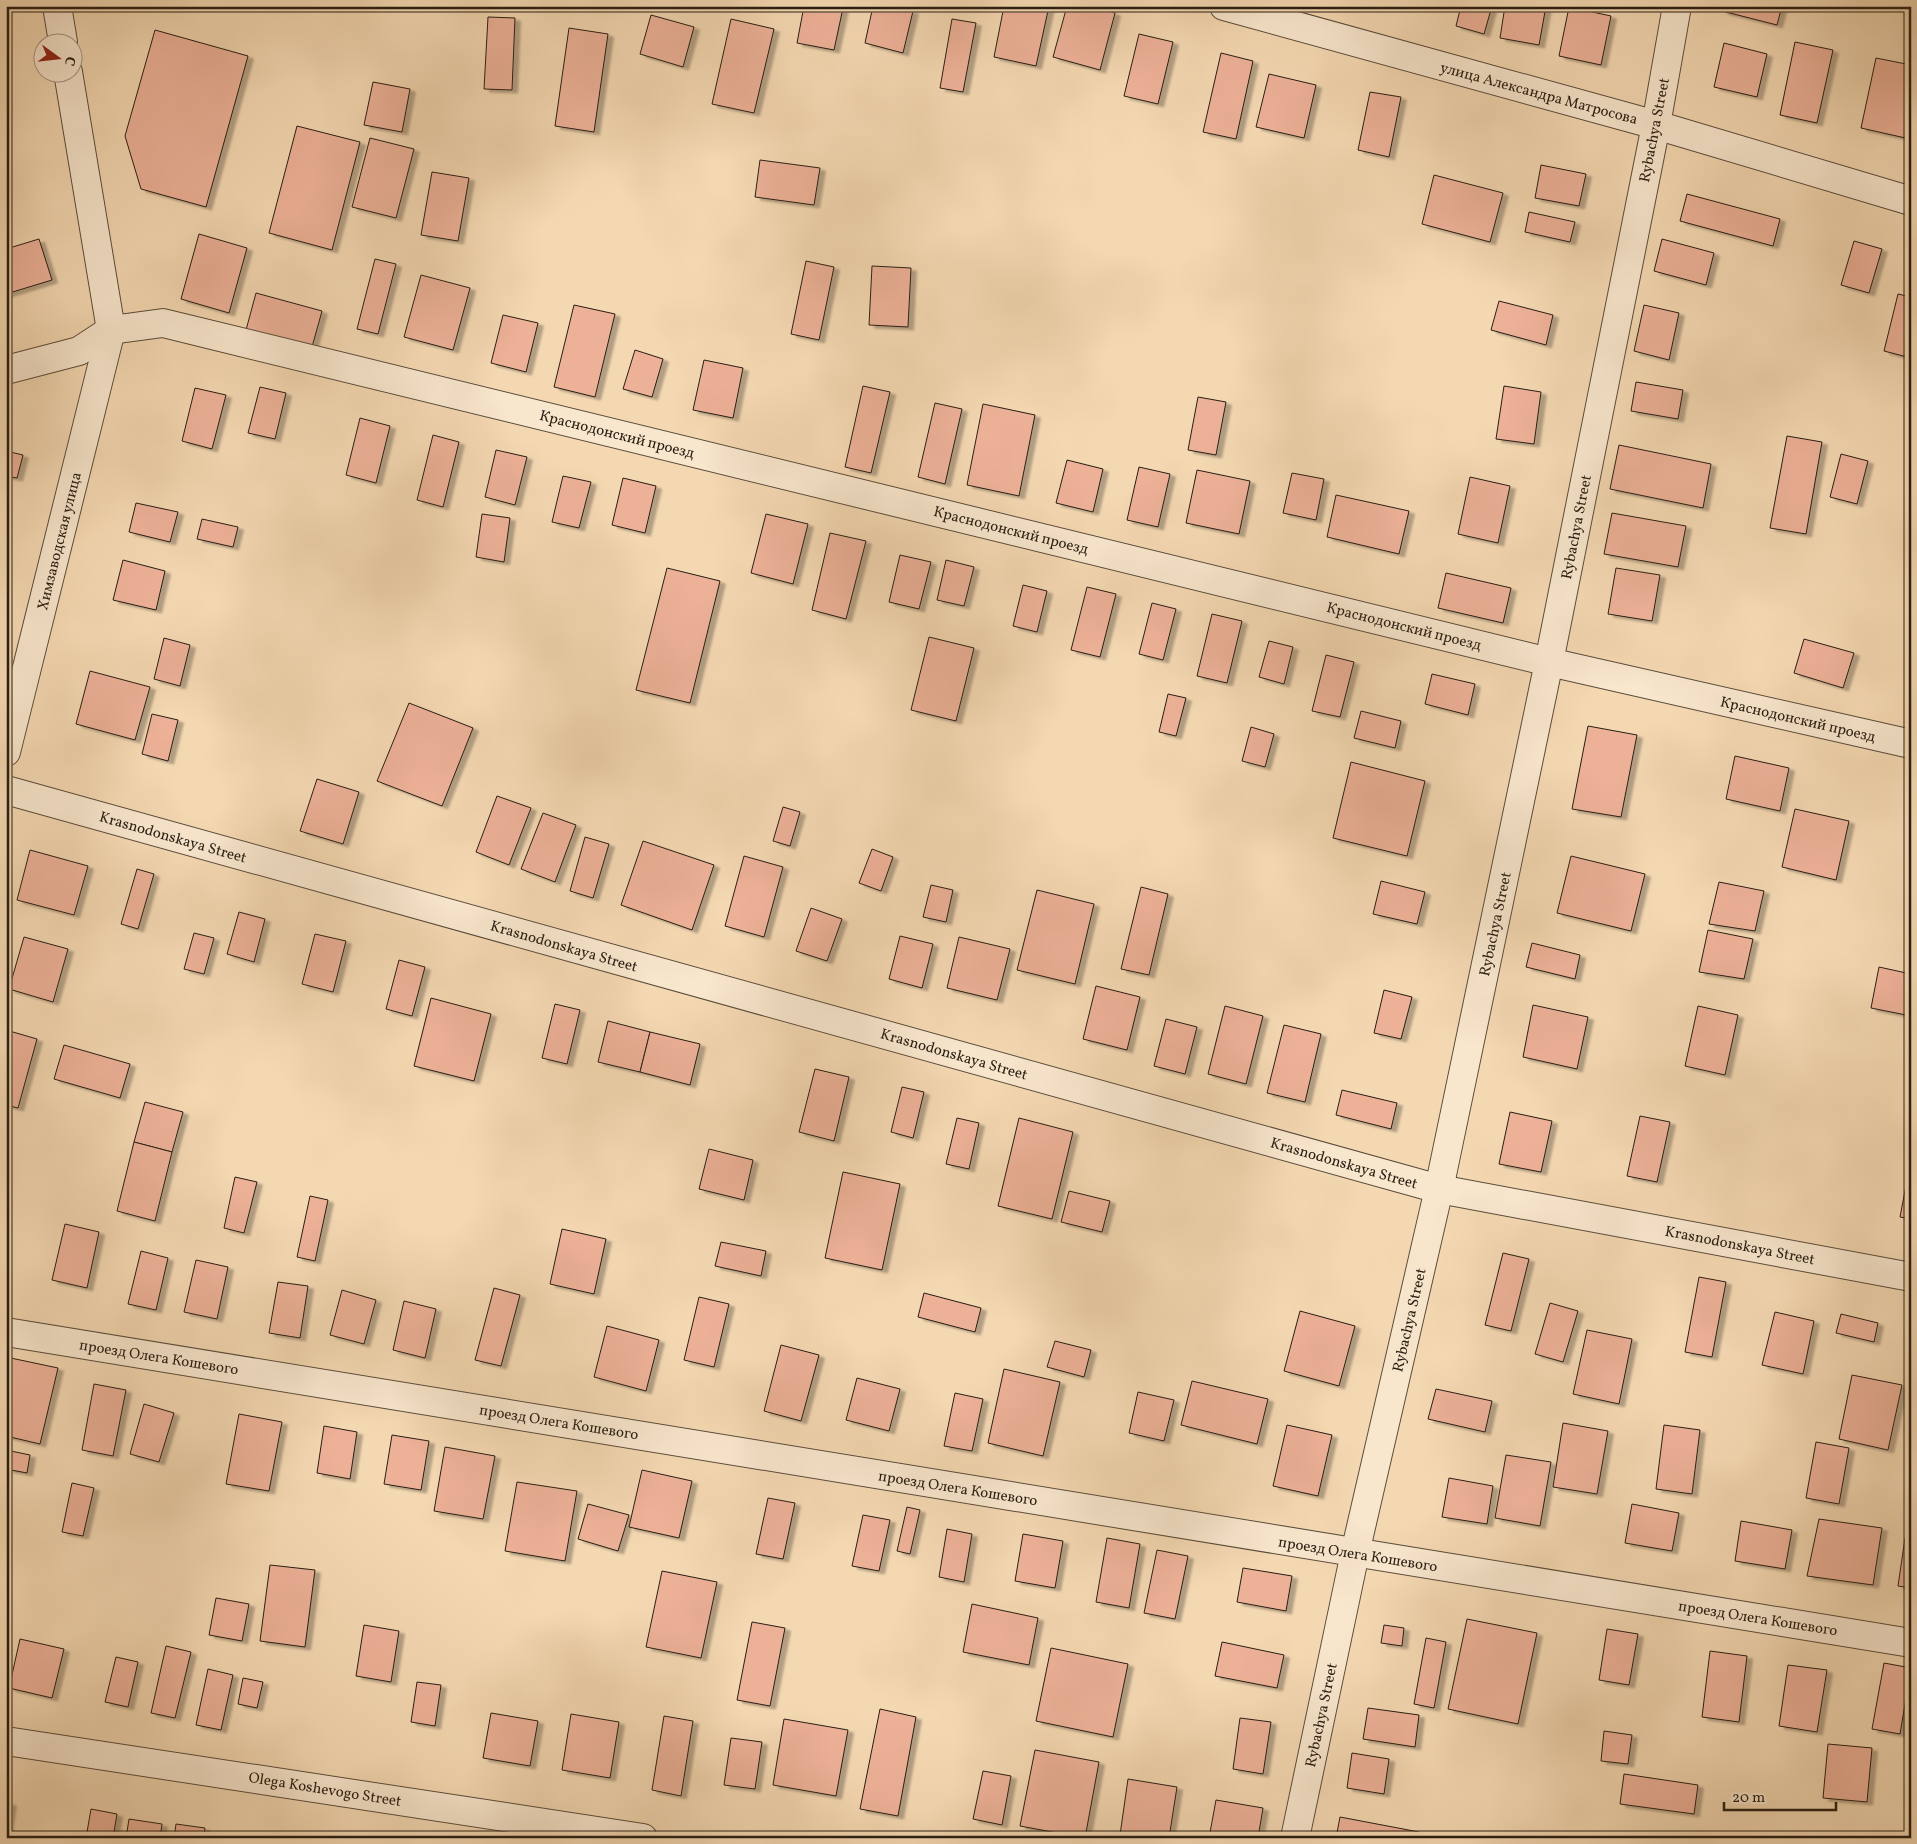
<svg xmlns="http://www.w3.org/2000/svg" width="1917" height="1844" font-family="Vollkorn,serif">
<style>
.building{fill:#edb198;stroke:#281e13;filter:url(#shadow)}
.lines{fill:none;stroke-linecap:round;stroke-linejoin:round}
.minor-casing{stroke:#5b4c3b;stroke-width:30}
.minor{stroke:#f8e6cd;stroke-width:28}
.labels{text-anchor:middle;stroke-width:4;stroke-linejoin:round;paint-order:stroke}
.street-label{font-size:15px;fill:#281e13;stroke:#f8e6cd}
</style>
<defs>
<filter id="shadow"><feDropShadow dx="5.5" dy="3" stdDeviation="1" flood-color="#0004"/></filter>
</defs>
<rect width="100%" height="100%" fill="#f4d8b2"/>
<filter id="stains"><feTurbulence type="fractalNoise" baseFrequency=".004" numOctaves="4"/><feColorMatrix values="0 0 0 0 .2 0 0 0 0 .09 0 0 0 0 .02 0 0 0 .5 -.17"/></filter>
<radialGradient id="worn" r=".72"><stop offset=".6" stop-color="#630" stop-opacity="0"/><stop offset="1" stop-color="#630" stop-opacity=".3"/></radialGradient>
<g class="building">
<polygon points="804,6 843,8 834,50 797,43"/>
<polygon points="873,6 892,6 913,11 903,53 865,43"/>
<polygon points="1004,6 1049,6 1036,66 994,57"/>
<polygon points="1067,6 1091,6 1115,13 1100,70 1053,57"/>
<polygon points="1461,6 1492,6 1484,34 1456,26"/>
<polygon points="1505,6 1546,6 1539,45 1500,38"/>
<polygon points="1723,6 1782,6 1777,25 1722,11"/>
<polygon points="1569,7 1611,16 1601,65 1559,56"/>
<polygon points="651,15 694,27 683,67 640,54"/>
<polygon points="488,17 515,18 512,90 484,89"/>
<polygon points="731,19 774,29 754,113 712,104"/>
<polygon points="952,19 976,23 963,92 940,88"/>
<polygon points="569,28 608,34 594,132 555,126"/>
<polygon points="155,30 248,56 206,207 141,189 125,136"/>
<polygon points="1139,34 1173,42 1158,104 1124,96"/>
<polygon points="1795,42 1833,50 1817,123 1780,115"/>
<polygon points="1724,43 1767,54 1757,97 1714,87"/>
<polygon points="1221,53 1253,61 1236,139 1203,132"/>
<polygon points="1876,58 1911,65 1910,139 1861,128"/>
<polygon points="1269,74 1316,85 1304,138 1256,127"/>
<polygon points="373,82 410,89 402,132 364,125"/>
<polygon points="1370,92 1401,97 1389,157 1358,150"/>
<polygon points="297,126 360,142 332,250 269,233"/>
<polygon points="370,138 414,149 396,218 352,207"/>
<polygon points="760,160 820,168 814,205 755,197"/>
<polygon points="1541,165 1586,174 1579,206 1535,198"/>
<polygon points="432,172 469,178 458,241 421,235"/>
<polygon points="1434,175 1503,193 1490,242 1422,224"/>
<polygon points="1687,194 1780,219 1773,246 1680,221"/>
<polygon points="1529,212 1575,222 1570,242 1525,232"/>
<polygon points="199,234 247,248 229,313 181,299"/>
<polygon points="39,239 52,280 6,294 6,249"/>
<polygon points="1662,239 1714,253 1706,285 1654,271"/>
<polygon points="1854,241 1882,249 1869,293 1841,285"/>
<polygon points="375,259 396,264 378,334 357,329"/>
<polygon points="806,261 834,267 819,340 791,334"/>
<polygon points="872,266 911,268 908,327 869,325"/>
<polygon points="421,275 470,288 453,350 404,337"/>
<polygon points="256,293 322,311 312,347 246,330"/>
<polygon points="1898,294 1911,297 1911,358 1884,351"/>
<polygon points="1499,301 1553,315 1546,345 1491,330"/>
<polygon points="574,305 615,314 595,397 554,387"/>
<polygon points="1644,305 1679,313 1669,360 1634,351"/>
<polygon points="503,315 538,323 526,372 491,363"/>
<polygon points="635,350 663,359 652,397 623,389"/>
<polygon points="704,360 743,368 733,418 693,410"/>
<polygon points="1636,382 1683,390 1678,419 1631,411"/>
<polygon points="863,386 890,392 871,473 845,467"/>
<polygon points="1504,386 1541,392 1534,444 1496,439"/>
<polygon points="260,387 286,393 275,439 248,433"/>
<polygon points="195,388 226,395 212,449 182,441"/>
<polygon points="1198,397 1226,402 1216,455 1188,450"/>
<polygon points="935,403 962,409 945,484 918,477"/>
<polygon points="983,404 1035,415 1019,496 967,485"/>
<polygon points="360,418 390,426 376,483 346,475"/>
<polygon points="433,435 459,442 443,507 417,500"/>
<polygon points="1787,436 1822,442 1806,534 1770,528"/>
<polygon points="1619,445 1711,464 1703,508 1610,489"/>
<polygon points="496,450 527,457 515,505 485,497"/>
<polygon points="6,451 23,455 17,478 6,476"/>
<polygon points="1841,454 1868,461 1857,504 1830,497"/>
<polygon points="1067,460 1103,469 1093,512 1056,503"/>
<polygon points="1139,467 1170,474 1158,527 1127,520"/>
<polygon points="1197,470 1250,481 1239,534 1186,523"/>
<polygon points="1292,473 1324,479 1316,520 1283,513"/>
<polygon points="563,476 591,482 579,528 552,522"/>
<polygon points="1470,477 1510,486 1498,543 1458,534"/>
<polygon points="623,478 656,486 645,533 612,525"/>
<polygon points="1336,495 1409,511 1399,554 1327,537"/>
<polygon points="136,503 178,512 170,542 129,532"/>
<polygon points="1612,513 1686,526 1678,567 1604,554"/>
<polygon points="482,514 510,518 504,562 476,557"/>
<polygon points="766,514 808,524 793,584 751,573"/>
<polygon points="202,519 238,527 233,547 197,539"/>
<polygon points="830,533 866,541 846,619 812,610"/>
<polygon points="900,555 931,562 919,609 889,602"/>
<polygon points="123,560 165,571 156,610 113,600"/>
<polygon points="946,560 974,567 964,606 937,600"/>
<polygon points="667,568 720,581 690,703 636,690"/>
<polygon points="1616,568 1660,575 1652,621 1608,614"/>
<polygon points="1446,573 1511,588 1503,623 1438,608"/>
<polygon points="1023,585 1047,591 1037,632 1013,626"/>
<polygon points="1087,587 1116,594 1100,657 1071,650"/>
<polygon points="1152,603 1176,609 1163,660 1139,654"/>
<polygon points="1212,614 1242,621 1227,683 1197,676"/>
<polygon points="929,637 974,648 956,721 911,710"/>
<polygon points="164,638 190,645 180,686 154,679"/>
<polygon points="1804,639 1854,653 1843,688 1794,673"/>
<polygon points="1269,641 1293,647 1284,684 1259,677"/>
<polygon points="1326,655 1354,662 1340,717 1312,711"/>
<polygon points="90,671 150,687 135,740 76,724"/>
<polygon points="1432,674 1475,684 1468,715 1425,704"/>
<polygon points="1168,694 1186,698 1176,736 1159,732"/>
<polygon points="409,703 473,728 442,806 377,781"/>
<polygon points="1361,711 1401,721 1395,748 1354,738"/>
<polygon points="152,714 178,720 168,761 142,754"/>
<polygon points="1588,726 1637,735 1621,817 1572,809"/>
<polygon points="1251,727 1274,734 1265,767 1242,761"/>
<polygon points="1735,756 1789,768 1780,811 1726,799"/>
<polygon points="1351,762 1425,781 1407,856 1333,838"/>
<polygon points="317,779 359,792 343,844 300,831"/>
<polygon points="497,796 531,808 509,865 476,852"/>
<polygon points="783,807 800,812 790,846 773,841"/>
<polygon points="1795,809 1849,821 1836,880 1782,867"/>
<polygon points="543,813 576,825 555,882 521,869"/>
<polygon points="585,837 609,844 593,898 570,891"/>
<polygon points="643,841 714,865 692,930 621,905"/>
<polygon points="872,849 893,857 881,891 859,883"/>
<polygon points="30,850 88,866 74,915 17,900"/>
<polygon points="744,856 783,867 764,937 725,926"/>
<polygon points="1571,856 1645,874 1631,931 1557,913"/>
<polygon points="137,869 154,874 138,929 121,924"/>
<polygon points="1381,881 1425,892 1417,924 1373,914"/>
<polygon points="1719,882 1764,891 1755,931 1709,924"/>
<polygon points="931,885 953,890 946,922 923,917"/>
<polygon points="1141,887 1168,894 1149,975 1121,969"/>
<polygon points="1037,890 1094,904 1075,984 1017,970"/>
<polygon points="811,908 842,919 827,961 796,951"/>
<polygon points="239,912 265,919 254,962 227,954"/>
<polygon points="1708,930 1753,939 1744,979 1699,972"/>
<polygon points="194,933 214,938 204,974 184,969"/>
<polygon points="315,934 346,941 333,992 302,984"/>
<polygon points="900,936 933,944 922,988 889,979"/>
<polygon points="24,937 68,949 53,1002 9,989"/>
<polygon points="959,937 1010,949 997,1000 947,988"/>
<polygon points="1532,943 1580,955 1575,979 1526,967"/>
<polygon points="399,960 425,967 412,1016 386,1009"/>
<polygon points="1879,967 1911,974 1911,1016 1871,1008"/>
<polygon points="1096,986 1140,997 1127,1050 1083,1039"/>
<polygon points="1384,990 1412,997 1401,1039 1374,1033"/>
<polygon points="431,998 491,1014 474,1081 414,1066"/>
<polygon points="555,1004 580,1010 567,1064 542,1058"/>
<polygon points="1533,1005 1588,1017 1577,1069 1523,1057"/>
<polygon points="1225,1006 1263,1016 1246,1084 1208,1074"/>
<polygon points="1698,1006 1738,1015 1725,1075 1685,1066"/>
<polygon points="1166,1019 1197,1027 1185,1074 1154,1066"/>
<polygon points="608,1021 650,1032 640,1072 598,1062"/>
<polygon points="1284,1025 1321,1034 1305,1102 1267,1093"/>
<polygon points="6,1030 37,1039 18,1108 6,1105"/>
<polygon points="650,1032 700,1044 690,1085 640,1072"/>
<polygon points="64,1045 130,1064 120,1098 54,1079"/>
<polygon points="815,1069 849,1077 834,1141 799,1132"/>
<polygon points="902,1087 924,1092 913,1138 891,1132"/>
<polygon points="1342,1090 1397,1103 1391,1129 1336,1115"/>
<polygon points="145,1102 183,1112 172,1152 134,1142"/>
<polygon points="1510,1112 1552,1121 1541,1172 1499,1164"/>
<polygon points="1640,1116 1670,1122 1657,1182 1627,1176"/>
<polygon points="957,1118 979,1123 969,1169 946,1164"/>
<polygon points="1019,1118 1073,1132 1052,1219 998,1206"/>
<polygon points="134,1142 172,1152 155,1221 117,1211"/>
<polygon points="709,1149 753,1160 744,1200 699,1189"/>
<polygon points="843,1172 900,1184 882,1270 825,1258"/>
<polygon points="1908,1175 1911,1175 1911,1219 1900,1217"/>
<polygon points="235,1177 257,1182 244,1233 224,1228"/>
<polygon points="1069,1191 1110,1201 1102,1232 1061,1222"/>
<polygon points="310,1196 328,1200 315,1261 297,1257"/>
<polygon points="65,1224 99,1232 87,1288 52,1280"/>
<polygon points="562,1229 606,1239 594,1294 550,1284"/>
<polygon points="721,1242 766,1251 761,1276 715,1266"/>
<polygon points="141,1251 168,1258 156,1310 128,1304"/>
<polygon points="1503,1253 1529,1259 1511,1331 1485,1325"/>
<polygon points="196,1260 228,1267 217,1319 184,1312"/>
<polygon points="1699,1277 1726,1282 1712,1357 1685,1352"/>
<polygon points="278,1282 308,1286 300,1338 269,1333"/>
<polygon points="494,1288 520,1295 501,1366 475,1360"/>
<polygon points="342,1290 376,1300 364,1344 330,1335"/>
<polygon points="924,1293 981,1308 975,1332 918,1317"/>
<polygon points="699,1297 729,1304 714,1367 684,1360"/>
<polygon points="404,1301 436,1309 425,1358 393,1350"/>
<polygon points="1550,1303 1578,1311 1563,1362 1535,1354"/>
<polygon points="1300,1311 1355,1326 1339,1386 1284,1371"/>
<polygon points="1775,1312 1814,1321 1803,1374 1762,1365"/>
<polygon points="1841,1314 1878,1323 1874,1342 1836,1333"/>
<polygon points="607,1326 659,1340 646,1391 594,1377"/>
<polygon points="1587,1330 1632,1339 1619,1404 1573,1394"/>
<polygon points="1055,1341 1091,1350 1084,1377 1047,1367"/>
<polygon points="781,1345 819,1355 801,1421 764,1411"/>
<polygon points="6,1357 58,1368 40,1444 6,1436"/>
<polygon points="1004,1369 1060,1382 1043,1456 988,1443"/>
<polygon points="1852,1375 1902,1385 1888,1450 1839,1439"/>
<polygon points="857,1378 900,1389 889,1431 846,1420"/>
<polygon points="1192,1381 1268,1399 1257,1444 1181,1425"/>
<polygon points="94,1384 126,1390 113,1456 82,1450"/>
<polygon points="1436,1389 1492,1401 1485,1432 1428,1419"/>
<polygon points="1138,1392 1174,1400 1164,1441 1129,1433"/>
<polygon points="955,1393 983,1399 972,1451 944,1446"/>
<polygon points="144,1404 174,1413 159,1462 130,1454"/>
<polygon points="239,1414 282,1422 269,1491 226,1484"/>
<polygon points="1563,1423 1608,1431 1597,1494 1553,1487"/>
<polygon points="1287,1425 1332,1435 1318,1496 1273,1486"/>
<polygon points="1664,1425 1700,1430 1692,1494 1656,1489"/>
<polygon points="324,1426 357,1432 350,1479 317,1473"/>
<polygon points="392,1435 429,1441 421,1490 384,1484"/>
<polygon points="1816,1442 1849,1448 1839,1504 1806,1498"/>
<polygon points="445,1447 495,1456 483,1519 434,1511"/>
<polygon points="6,1450 30,1455 27,1473 6,1469"/>
<polygon points="1506,1455 1551,1462 1540,1526 1495,1518"/>
<polygon points="642,1470 692,1481 679,1538 629,1527"/>
<polygon points="1449,1478 1493,1486 1487,1524 1442,1517"/>
<polygon points="517,1482 577,1491 565,1561 505,1551"/>
<polygon points="72,1483 94,1488 83,1536 62,1532"/>
<polygon points="768,1498 795,1503 783,1559 756,1554"/>
<polygon points="588,1504 629,1515 618,1551 578,1539"/>
<polygon points="1632,1504 1679,1513 1672,1551 1625,1543"/>
<polygon points="907,1507 920,1510 910,1554 897,1551"/>
<polygon points="863,1515 890,1520 879,1571 852,1566"/>
<polygon points="1819,1519 1882,1528 1873,1585 1807,1576"/>
<polygon points="1741,1521 1792,1530 1785,1569 1735,1561"/>
<polygon points="947,1529 972,1534 964,1582 939,1577"/>
<polygon points="1023,1534 1063,1541 1055,1588 1015,1581"/>
<polygon points="1107,1538 1140,1544 1129,1608 1096,1602"/>
<polygon points="1905,1538 1911,1539 1911,1588 1898,1586"/>
<polygon points="1157,1550 1188,1556 1175,1619 1144,1613"/>
<polygon points="270,1565 315,1570 305,1647 260,1641"/>
<polygon points="1243,1568 1292,1576 1286,1611 1237,1602"/>
<polygon points="662,1571 717,1582 701,1658 646,1647"/>
<polygon points="216,1598 249,1604 242,1641 209,1635"/>
<polygon points="972,1604 1038,1618 1029,1665 963,1652"/>
<polygon points="1467,1619 1537,1633 1518,1724 1448,1709"/>
<polygon points="752,1622 785,1628 770,1706 737,1700"/>
<polygon points="364,1625 399,1631 391,1682 356,1676"/>
<polygon points="1384,1625 1404,1628 1402,1646 1381,1643"/>
<polygon points="1607,1629 1638,1634 1629,1685 1599,1680"/>
<polygon points="1426,1638 1446,1642 1434,1708 1414,1704"/>
<polygon points="20,1639 64,1649 52,1698 9,1688"/>
<polygon points="1222,1642 1284,1655 1277,1688 1215,1676"/>
<polygon points="166,1646 191,1652 175,1718 151,1713"/>
<polygon points="1051,1648 1128,1664 1113,1737 1036,1721"/>
<polygon points="1710,1651 1747,1656 1739,1722 1702,1717"/>
<polygon points="116,1657 138,1662 128,1707 105,1702"/>
<polygon points="1884,1663 1911,1668 1900,1734 1872,1729"/>
<polygon points="1788,1665 1827,1670 1817,1732 1779,1726"/>
<polygon points="208,1669 233,1675 221,1730 196,1725"/>
<polygon points="243,1678 263,1682 257,1708 238,1704"/>
<polygon points="417,1682 441,1685 435,1726 411,1722"/>
<polygon points="1368,1708 1419,1715 1415,1747 1363,1739"/>
<polygon points="880,1709 916,1717 898,1816 860,1809"/>
<polygon points="491,1713 538,1721 530,1766 483,1758"/>
<polygon points="571,1714 619,1722 610,1778 562,1770"/>
<polygon points="664,1716 693,1721 681,1796 652,1790"/>
<polygon points="1240,1718 1271,1722 1263,1774 1233,1769"/>
<polygon points="784,1719 848,1730 836,1796 773,1785"/>
<polygon points="1604,1731 1632,1735 1628,1764 1601,1761"/>
<polygon points="731,1738 762,1742 755,1789 724,1785"/>
<polygon points="1828,1744 1872,1748 1867,1802 1823,1798"/>
<polygon points="1035,1750 1099,1762 1085,1838 1020,1826"/>
<polygon points="1352,1753 1389,1759 1384,1794 1347,1788"/>
<polygon points="983,1771 1011,1776 1002,1825 973,1819"/>
<polygon points="1624,1774 1698,1785 1694,1814 1620,1804"/>
<polygon points="1128,1779 1177,1787 1169,1838 1138,1838 1120,1835"/>
<polygon points="1216,1800 1263,1808 1258,1838 1209,1838"/>
<polygon points="6,1802 11,1803 6,1835"/>
<polygon points="91,1809 117,1814 113,1838 86,1838"/>
<polygon points="1340,1817 1419,1832 1418,1838 1336,1838"/>
<polygon points="129,1819 162,1824 160,1838 126,1838"/>
<polygon points="176,1824 205,1828 204,1838 174,1838"/>
</g>
<g class="lines">
<defs>
<g id="minor">
<polyline points="57,6 63,42"/>
<polyline points="1224,6 1656,125 1911,201"/>
<polyline points="6,370 79,351 111,330 163,323 1549,662 1911,744"/>
<polyline points="6,752 111,330 68,72"/>
<polyline points="6,790 1439,1189 1911,1277"/>
<polyline points="6,1332 1911,1643"/>
<polyline points="6,1741 643,1838"/>
<polyline points="1295,1838 1355,1553 1439,1189 1549,662 1656,125 1677,6"/>
</g>
</defs>
<use href="#minor" class="minor-casing"/>
<use href="#minor" class="minor"/>
</g>
<g class="labels">
<g class="street-label">
<text transform="translate(1539 93) rotate(15)" y="5">улица Александра Матросова</text>
<text transform="translate(1654 130) rotate(-79)" y="5">Rybachya Street</text>
<text transform="translate(617 434) rotate(14)" y="5">Краснодонский проезд</text>
<text transform="translate(1576 527) rotate(-79)" y="5">Rybachya Street</text>
<text transform="translate(1011 530) rotate(14)" y="5">Краснодонский проезд</text>
<text transform="translate(59 541) rotate(-76)" y="5">Химзаводская улица</text>
<text transform="translate(1404 626) rotate(14)" y="5">Краснодонский проезд</text>
<text transform="translate(1798 719) rotate(13)" y="5">Краснодонский проезд</text>
<text transform="translate(173 837) rotate(16)" y="5">Krasnodonskaya Street</text>
<text transform="translate(1495 924) rotate(-78)" y="5">Rybachya Street</text>
<text transform="translate(564 946) rotate(16)" y="5">Krasnodonskaya Street</text>
<text transform="translate(954 1054) rotate(16)" y="5">Krasnodonskaya Street</text>
<text transform="translate(1344 1163) rotate(16)" y="5">Krasnodonskaya Street</text>
<text transform="translate(1740 1245) rotate(11)" y="5">Krasnodonskaya Street</text>
<text transform="translate(1409 1320) rotate(-77)" y="5">Rybachya Street</text>
<text transform="translate(159 1357) rotate(9)" y="5">проезд Олега Кошевого</text>
<text transform="translate(559 1422) rotate(9)" y="5">проезд Олега Кошевого</text>
<text transform="translate(958 1488) rotate(9)" y="5">проезд Олега Кошевого</text>
<text transform="translate(1358 1554) rotate(9)" y="5">проезд Олега Кошевого</text>
<text transform="translate(1758 1618) rotate(9)" y="5">проезд Олега Кошевого</text>
<text transform="translate(1321 1715) rotate(-78)" y="5">Rybachya Street</text>
<text transform="translate(325 1789) rotate(9)" y="5">Olega Koshevogo Street</text>
</g>
</g>
<rect width="1917" height="1844" fill="none" stroke="#f4d8b2" stroke-width="25"/>
<rect x="8" y="8" width="1902" height="1829" fill="none" stroke="#281e13" stroke-width="2.5"/>
<rect x="12" y="12" width="1892" height="1819" fill="none" stroke="#281e13"/>
<g transform="translate(58 58) rotate(105)"><circle r="24" fill="#f8e6cd" stroke="#a59683"/>
<path d="M0-4L9 19L0 12L-9 19Z" fill="#8f2418"/>
<text y="-8" font-size="14" font-weight="bold" text-anchor="middle" fill="#281e13">С</text>
</g>
<path d="M1724 1802v8h112v-8" fill="none" stroke="#281e13" stroke-width="2.5"/>
<text x="1732" y="1802" font-size="15" fill="#281e13" stroke="#f8e6cd" stroke-width="4" paint-order="stroke">20 m</text>
<rect width="100%" height="100%" filter="url(#stains)"/>
<rect width="100%" height="100%" fill="url(#worn)"/>
</svg>
